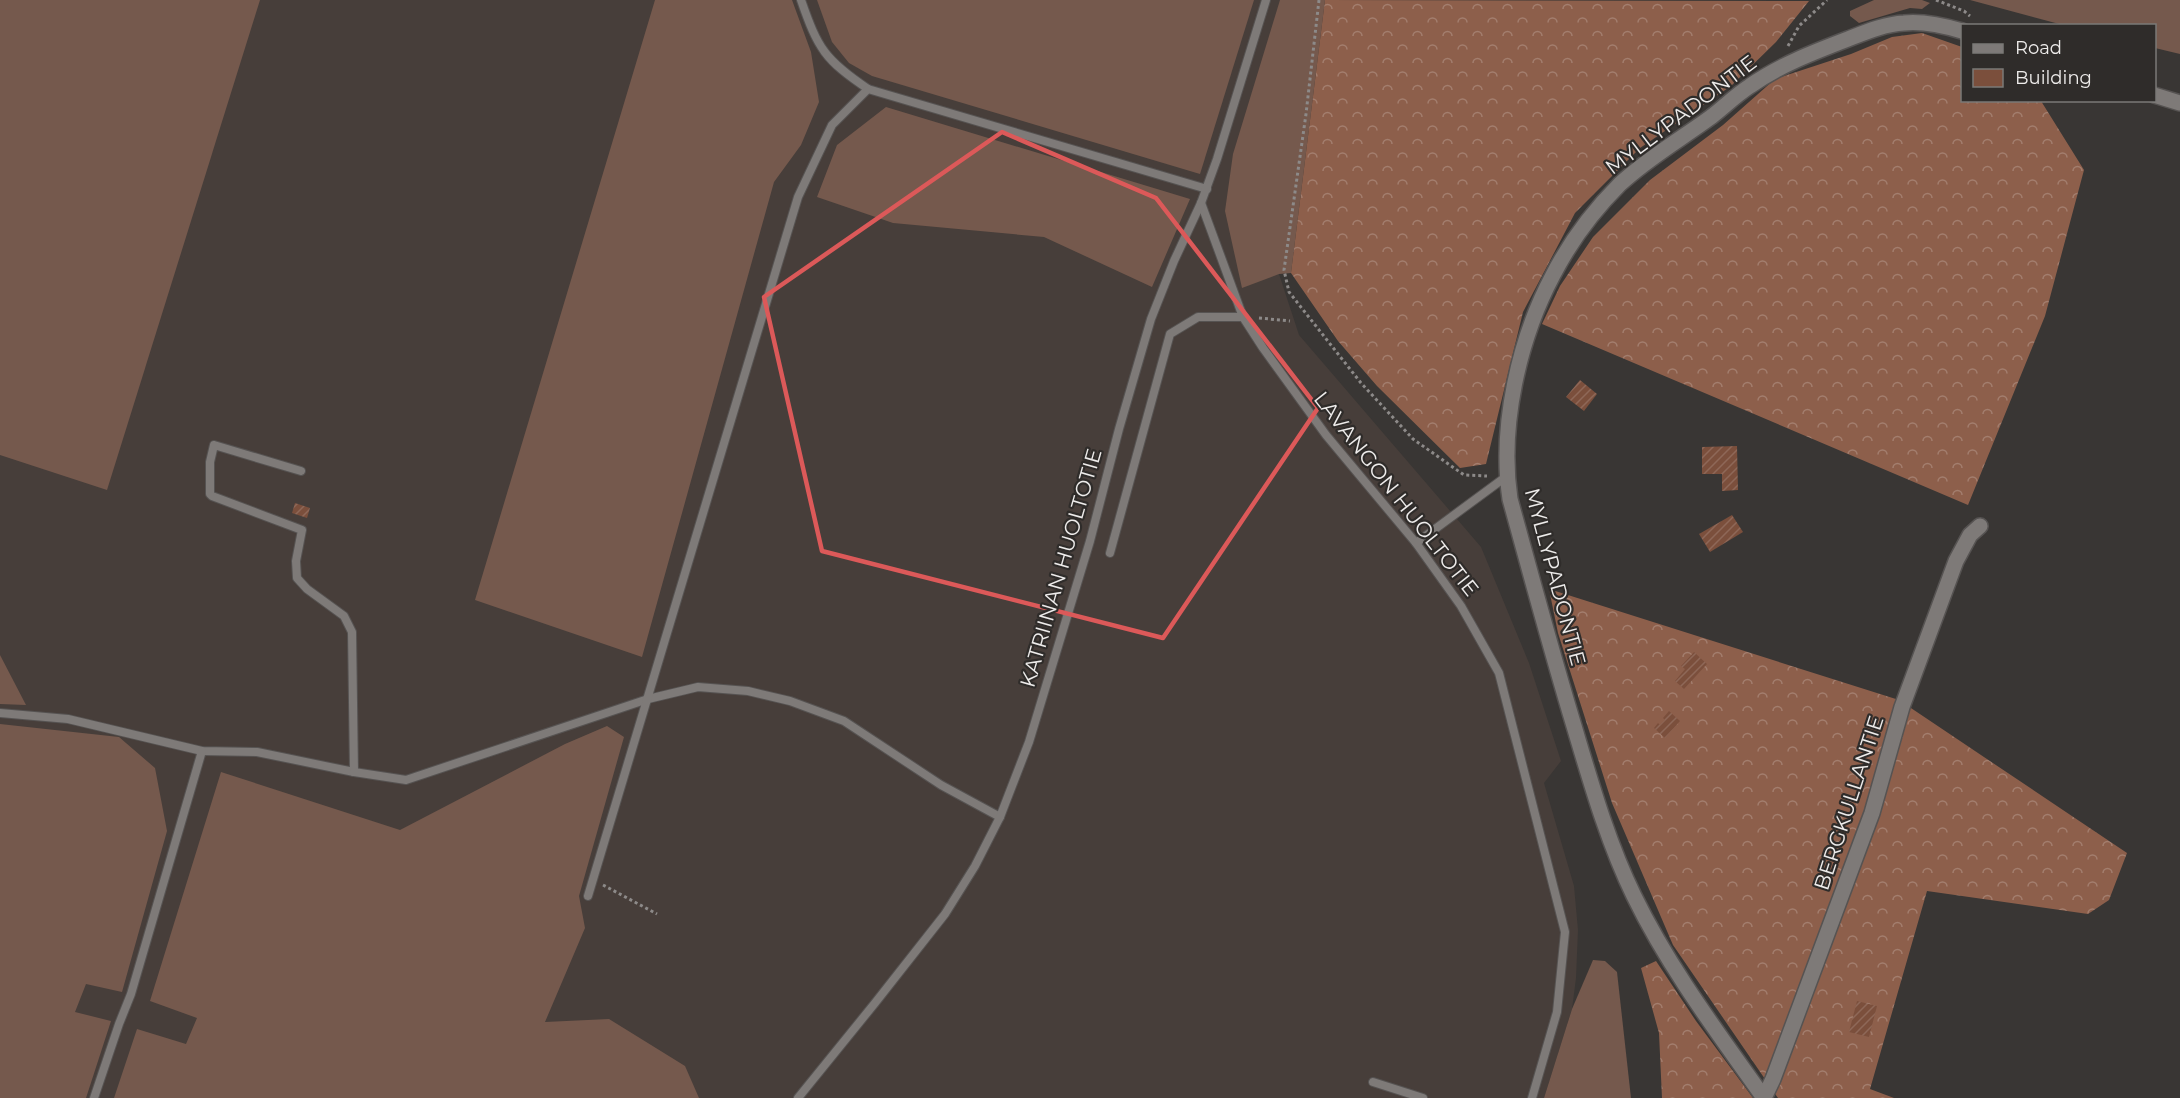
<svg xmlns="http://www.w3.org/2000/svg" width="2180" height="1098" font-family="Montserrat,sans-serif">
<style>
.built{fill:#473e3a}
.grass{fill:#75594d}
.forest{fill:url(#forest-crowns)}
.building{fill:url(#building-hatch)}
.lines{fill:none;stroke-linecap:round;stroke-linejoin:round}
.service-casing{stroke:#565352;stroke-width:10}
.minor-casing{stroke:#565352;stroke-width:18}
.path{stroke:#8d8a89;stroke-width:3;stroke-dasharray:3 3;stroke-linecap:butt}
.service{stroke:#7e7a78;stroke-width:8}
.minor{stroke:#7e7a78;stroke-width:15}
.marked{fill:none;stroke:#dc5959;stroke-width:4.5;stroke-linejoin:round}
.labels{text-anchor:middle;stroke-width:4.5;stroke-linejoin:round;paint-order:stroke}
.street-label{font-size:21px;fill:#eeeceb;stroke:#2f2c2a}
</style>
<defs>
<pattern id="forest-crowns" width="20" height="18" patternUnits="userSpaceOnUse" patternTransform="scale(1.5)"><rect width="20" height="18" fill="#8d5f4b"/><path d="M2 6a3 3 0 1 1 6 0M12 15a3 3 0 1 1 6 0" fill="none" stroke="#a37e6e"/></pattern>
<pattern id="building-hatch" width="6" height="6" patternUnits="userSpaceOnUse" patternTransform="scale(1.5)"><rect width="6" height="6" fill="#7b4f3c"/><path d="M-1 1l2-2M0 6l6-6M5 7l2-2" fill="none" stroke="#8e6858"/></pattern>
</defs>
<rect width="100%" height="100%" fill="#393634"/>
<polygon class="built" points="0,0 1313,0 1279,274 1299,335 1481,547 1529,663 1561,761 1544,783 1574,886 1578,930 1576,978 1572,1009 1544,1098 0,1098"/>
<g class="grass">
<polygon points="0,0 260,0 107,490 0,455"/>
<polygon points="655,0 792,0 811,52 819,102 801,145 774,182 642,657 475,600"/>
<polygon points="817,0 1254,0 1200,174 872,76 849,63 832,42"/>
<polygon points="1280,0 1325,0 1291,273 1279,274 1242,288 1225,211 1233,154"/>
<polygon points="1874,0 1922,0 1930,3 1922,9 1910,8 1859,23 1850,16 1850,11"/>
<polygon points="1970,0 2180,0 2180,54 2155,48 2154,26 2063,25"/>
<polygon points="886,107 1190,199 1152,287 1044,237 893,223 817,197 837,145"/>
<polygon points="0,655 26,705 0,704"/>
<polygon points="0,724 119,737 155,768 167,831 122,992 86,984 75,1012 111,1021 86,1098 0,1098"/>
<polygon points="607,726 624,737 579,896 585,928 545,1022 609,1019 685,1066 699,1098 114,1098 137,1029 186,1044 197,1018 150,1001 221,772 400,830 565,744"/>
<polygon points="1593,960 1605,961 1617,972 1631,1098 1544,1098 1572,1009"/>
</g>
<g class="forest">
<polygon points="1325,0 1809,1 1776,42 1731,86 1640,148 1575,213 1523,312 1486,464 1460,468 1377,386 1338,341 1291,273"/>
<polygon points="1922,33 1962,47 1962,100 2041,101 2084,170 2045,316 1968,505 1542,324 1560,286 1593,237 1650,180 1723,125 1775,79 1851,54 1892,37"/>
<polygon points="1549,589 1899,700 2127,853 2109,900 2088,914 1927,891 1870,1089 1894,1098 1778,1098 1673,945 1612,803 1558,633"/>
<polygon points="1656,961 1696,1021 1753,1098 1662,1098 1659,1033 1641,968"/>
</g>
<g class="building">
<polygon points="1580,380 1597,394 1584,411 1566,397"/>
<polygon points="1737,446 1738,490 1722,491 1722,474 1702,474 1702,447"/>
<polygon points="295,503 310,508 307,518 292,513"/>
<polygon points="1732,515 1743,532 1710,552 1699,534"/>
<polygon points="1694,652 1707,664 1684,689 1675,681 1685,669 1681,666"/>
<polygon points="1669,711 1680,721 1665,738 1654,728 1658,723 1660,725 1665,720 1663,718"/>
<polygon points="1857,1001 1877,1006 1869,1037 1849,1032"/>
</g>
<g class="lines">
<defs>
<g id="service">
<path d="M801,0C818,49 825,60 868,89L1207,189"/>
<polyline points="1201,203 1243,317 1263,348 1326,435 1416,543 1461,606 1499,673 1565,932 1557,1012 1532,1098"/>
<polyline points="1416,543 1507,476"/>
<polyline points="1110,553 1170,334 1198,317 1243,317"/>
<polyline points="0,713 68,719 202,751 257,752 354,772 352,632 344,616 307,589 297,578 296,561 302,530 212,496 210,494 210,462 214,445 301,471"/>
<polyline points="354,772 406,780 648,699 698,687 748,691 790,701 844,721 941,785 1000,817"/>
<polyline points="588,896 798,197 832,125 868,89"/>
<polyline points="1373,1082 1423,1098"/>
<polyline points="94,1098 119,1024 131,994 202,751"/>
<polyline points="798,1098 875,1003 945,914 975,866 1000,817 1029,742 1090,541 1119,429 1151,319 1174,261 1201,203 1217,159 1266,0"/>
</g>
<g id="minor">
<polyline points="2154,95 2180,103"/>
<path d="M1764,1098C1718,1033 1669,968 1634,896C1608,843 1591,783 1574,726C1551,650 1531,575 1510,499C1499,426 1519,339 1553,275C1570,242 1594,210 1620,184C1648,158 1681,139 1711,117C1724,107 1736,95 1750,86C1780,65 1814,52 1848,39C1866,32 1885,24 1904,23C1923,21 1945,26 1962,31"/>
<polyline points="1764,1098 1773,1079 1872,813 1902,707 1956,561 1970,535 1980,526"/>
</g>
</defs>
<use href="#service" class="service-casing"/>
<use href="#minor" class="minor-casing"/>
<g class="path">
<polyline points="1319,0 1306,114 1284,270 1289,292 1361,383 1413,439 1464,475 1487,476"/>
<polyline points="1936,0 1964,11 1970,16"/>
<polyline points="1788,46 1799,26 1827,0"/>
<polyline points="1259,318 1290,321"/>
<polyline points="603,885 657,914"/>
</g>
<use href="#service" class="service"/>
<use href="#minor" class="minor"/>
</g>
<path class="marked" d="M1002,132L1156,198L1318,408L1163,638L822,551L764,297Z"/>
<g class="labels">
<g class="street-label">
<text transform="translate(1681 115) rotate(-37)" y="7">MYLLYPADONTIE</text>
<text transform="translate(1396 494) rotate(52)" y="7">LAVANGON HUOLTOTIE</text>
<text transform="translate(1061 568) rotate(-74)" y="7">KATRIINAN HUOLTOTIE</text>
<text transform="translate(1555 577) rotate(75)" y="7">MYLLYPADONTIE</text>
<text transform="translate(1849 803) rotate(-72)" y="7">BERGKULLANTIE</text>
</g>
</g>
<rect x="1961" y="24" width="195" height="78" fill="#2f2c2a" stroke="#7b7977" stroke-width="1.5"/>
<rect x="1973" y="44" width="30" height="9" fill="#7e7a78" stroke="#7b7977" stroke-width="1.5"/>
<text x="2015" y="54" font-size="18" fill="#eeeceb">Road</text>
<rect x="1973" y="69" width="30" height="18" fill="#7b4f3c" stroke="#7b7977" stroke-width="1.5"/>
<text x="2015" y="84" font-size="18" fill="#eeeceb">Building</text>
</svg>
